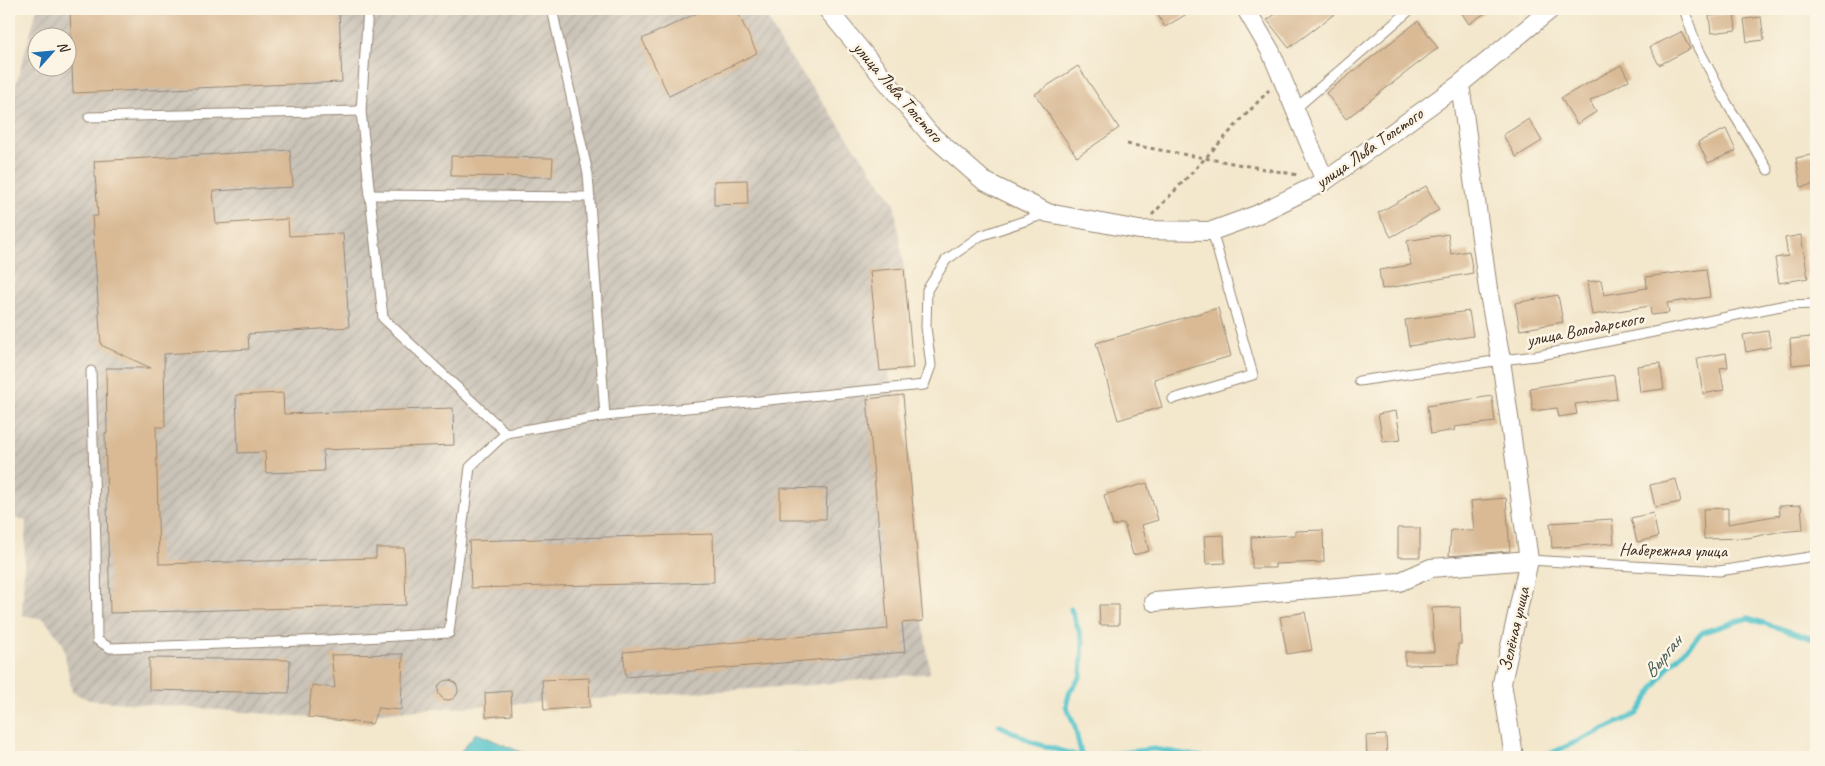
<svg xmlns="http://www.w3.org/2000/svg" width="1825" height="766" font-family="Caveat,sans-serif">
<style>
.industrial{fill:url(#industrial-furrows);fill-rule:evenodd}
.water{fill:#57c5cc;stroke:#497875}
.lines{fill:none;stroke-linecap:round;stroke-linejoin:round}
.stream{stroke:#57c5cc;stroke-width:5}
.building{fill:#d9ba95}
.service-casing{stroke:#978875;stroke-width:11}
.minor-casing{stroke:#978875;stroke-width:20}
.path{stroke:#978875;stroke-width:3;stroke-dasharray:4 4;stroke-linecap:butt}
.service{stroke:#fff;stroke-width:9}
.minor{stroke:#fff;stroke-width:18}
.labels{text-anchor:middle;stroke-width:5;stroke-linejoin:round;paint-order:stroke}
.street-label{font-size:18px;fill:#3b2a1e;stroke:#fcf5e5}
.water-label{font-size:19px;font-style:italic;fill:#435852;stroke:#fcf5e5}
</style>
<defs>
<pattern id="industrial-furrows" width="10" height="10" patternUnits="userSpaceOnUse" patternTransform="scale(1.25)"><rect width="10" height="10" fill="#cac3b8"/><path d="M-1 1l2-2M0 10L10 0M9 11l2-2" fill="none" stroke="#aea89e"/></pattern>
</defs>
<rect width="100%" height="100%" fill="#fcf5e5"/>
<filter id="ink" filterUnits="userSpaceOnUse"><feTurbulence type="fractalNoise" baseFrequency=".02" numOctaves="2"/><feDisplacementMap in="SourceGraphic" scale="10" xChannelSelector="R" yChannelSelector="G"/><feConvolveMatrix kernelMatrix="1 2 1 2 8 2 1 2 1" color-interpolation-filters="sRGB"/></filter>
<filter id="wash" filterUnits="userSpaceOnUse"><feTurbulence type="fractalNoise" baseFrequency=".0096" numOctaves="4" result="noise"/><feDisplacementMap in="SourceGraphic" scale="20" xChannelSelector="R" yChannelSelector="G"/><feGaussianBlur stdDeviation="1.12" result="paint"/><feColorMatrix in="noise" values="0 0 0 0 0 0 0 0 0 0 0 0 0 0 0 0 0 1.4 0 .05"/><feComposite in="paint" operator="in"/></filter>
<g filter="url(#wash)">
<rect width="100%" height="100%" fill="#f3e7cc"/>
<path class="industrial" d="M37,9H763L781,44L894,202L904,268L913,368L889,371L893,397L903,395L923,621L930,673L813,685L308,717L89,700L72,692L63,644L44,619L22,615L26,521L9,517V137L12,99ZM38,38H68V68H38Z"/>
<polygon class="water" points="476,733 532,757 456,757"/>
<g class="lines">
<g class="stream">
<polyline points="1071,609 1083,642 1081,676 1070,691 1066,706 1074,724 1082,757"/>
<polyline points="999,725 1034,743 1082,757 1154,749 1202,757"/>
<polyline points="790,757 794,755 804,757"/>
<polyline points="1543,757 1637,714 1667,668 1703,632 1748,618 1816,640"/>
</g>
</g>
<g id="blocks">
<g class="building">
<polygon points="70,9 339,9 342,82 73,93"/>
<polygon points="706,9 736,9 757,53 669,96 642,39"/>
<polygon points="1154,9 1195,9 1165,27"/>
<polygon points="1283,9 1341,9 1289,48 1267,20"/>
<polygon points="1459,9 1491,9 1469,24"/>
<polygon points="1734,13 1736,30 1711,33 1709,16"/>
<polygon points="1761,17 1764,40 1747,42 1744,19"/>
<polygon points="1418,21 1438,48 1346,119 1326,93"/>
<polygon points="1681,32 1690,49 1659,65 1650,47"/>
<polygon points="1621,65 1629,80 1590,101 1596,112 1577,124 1561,98"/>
<polygon points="1078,66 1119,128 1077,157 1035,94"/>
<polygon points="1529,119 1542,141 1516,157 1503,135"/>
<polygon points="1726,129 1736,151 1708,163 1698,142"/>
<polygon points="290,150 293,187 213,191 216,224 288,219 289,236 343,233 349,327 248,334 249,349 164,354 165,427 156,427 159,564 376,558 376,548 404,548 406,605 110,613 105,433 107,433 106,368 151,368 101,345 92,216 98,216 94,161"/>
<polygon points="1816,154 1816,184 1801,187 1796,158"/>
<polygon points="451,156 553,158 552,177 451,176"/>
<polygon points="747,180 748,204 714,205 714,181"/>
<polygon points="1426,186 1439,210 1391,237 1378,213"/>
<polygon points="1448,234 1451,254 1469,251 1473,273 1382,289 1379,270 1411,265 1407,241"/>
<polygon points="1801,235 1808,278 1779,283 1775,258 1788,256 1785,238"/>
<polygon points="904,268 913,368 880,371 870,271"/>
<polygon points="1706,269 1710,297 1667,303 1669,313 1651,315 1650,306 1592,315 1587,282 1601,280 1604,295 1647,288 1646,277"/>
<polygon points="1558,295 1563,322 1520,330 1515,303"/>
<polygon points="1218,308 1231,356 1154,379 1162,407 1118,420 1096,343"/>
<polygon points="1469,311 1473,336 1409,346 1405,320"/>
<polygon points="1768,331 1771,347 1746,352 1743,335"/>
<polygon points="1812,337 1814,363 1792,365 1790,339"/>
<polygon points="1726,353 1728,367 1720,368 1724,390 1703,394 1697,358"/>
<polygon points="1660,363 1664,389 1640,392 1637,366"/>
<polygon points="1614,375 1617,399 1575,404 1577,414 1559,417 1557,408 1533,411 1530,388"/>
<polygon points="283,393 284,414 453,408 454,445 323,450 324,471 266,473 265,452 238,453 236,395"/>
<polygon points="903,395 923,621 902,623 905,652 626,677 623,652 888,629 867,399"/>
<polygon points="1492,396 1495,422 1454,427 1455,430 1431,434 1427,406"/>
<polygon points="1396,411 1401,440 1383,442 1378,414"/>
<polygon points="1676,479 1681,502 1655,507 1650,485"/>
<polygon points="1147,483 1158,520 1142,525 1149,551 1133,555 1124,523 1113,526 1104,495"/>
<polygon points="780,488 827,489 826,519 780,519"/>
<polygon points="1506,498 1510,551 1449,556 1451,530 1474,531 1471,501"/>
<polygon points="1801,505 1803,530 1777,532 1748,538 1704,539 1703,509 1728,508 1728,524 1780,515 1779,506"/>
<polygon points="1653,513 1658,537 1637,542 1631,518"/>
<polygon points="1612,519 1614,543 1552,548 1550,523"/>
<rect x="1398" y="528" width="22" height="29"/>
<polygon points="1323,530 1324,562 1275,564 1275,568 1252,568 1251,537 1295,535 1295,531"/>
<polygon points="713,534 714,582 471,588 469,541"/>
<polygon points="1224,535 1225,563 1206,564 1204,536"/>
<polygon points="1099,605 1119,605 1119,625 1100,625"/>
<polygon points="1460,607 1461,644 1458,644 1458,664 1405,665 1405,652 1434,652 1432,608"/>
<polygon points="1305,612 1312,650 1287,654 1280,617"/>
<polygon points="403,654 401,710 378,708 372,724 308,717 312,685 335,688 331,655"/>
<polygon points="149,658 290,660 289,693 149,690"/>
<polygon points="589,678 590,707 544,710 542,680"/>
<circle cx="448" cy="690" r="10"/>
<polygon points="511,691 512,715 486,717 485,693"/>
<polygon points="1386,735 1387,757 1367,757 1366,736"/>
</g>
</g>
</g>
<g filter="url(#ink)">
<use href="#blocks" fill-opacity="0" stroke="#978875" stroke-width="1"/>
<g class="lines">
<defs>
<g id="service">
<polyline points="368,9 361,111 383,318 506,433 605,416 924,385 931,366 926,327 927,290 946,260 980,236 1048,213"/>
<polyline points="552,9 588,174 605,416"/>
<polyline points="1684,9 1696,44 1728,105 1768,170"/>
<polyline points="1295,109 1411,9"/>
<polyline points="89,117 361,111"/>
<polyline points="369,195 590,197"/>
<polyline points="91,371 96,547 97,640 110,648 329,640 449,633 470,467 506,433"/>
<polyline points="1359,381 1501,360 1536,356 1786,305 1816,304"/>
<polyline points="1173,399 1253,375 1212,231"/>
<polyline points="1529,560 1719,571 1816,556"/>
</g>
<g id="minor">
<polyline points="827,9 929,133 984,181 1048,213 1139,230 1212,231 1256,215 1325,181 1460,84 1551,9"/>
<polyline points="1246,9 1271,52 1325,181"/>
<polyline points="1460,84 1488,289 1501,360 1529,560 1502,683 1514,757"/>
<polyline points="1154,602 1399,582 1431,568 1529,560"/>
</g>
</defs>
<use href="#service" class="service-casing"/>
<use href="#minor" class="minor-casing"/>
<g class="path">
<polyline points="1127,144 1298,175"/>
<polyline points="1152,215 1269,90"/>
</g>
<use href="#service" class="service"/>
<use href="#minor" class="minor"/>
</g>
</g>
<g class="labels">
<g class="street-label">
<text transform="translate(898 92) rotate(49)" y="6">улица Льва Толстого</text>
<text transform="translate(1369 148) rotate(-35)" y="6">улица Льва Толстого</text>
<text transform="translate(1585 329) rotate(-11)" y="6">улица Володарского</text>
<text transform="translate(1673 550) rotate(1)" y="6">Набережная улица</text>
<text transform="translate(1514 629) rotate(-77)" y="6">Зелёная улица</text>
</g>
<g class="water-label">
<text transform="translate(1662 656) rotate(-50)" y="7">Вырган</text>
</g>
</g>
<rect width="1825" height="766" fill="none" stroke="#fcf5e5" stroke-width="30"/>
<g transform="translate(52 52) rotate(63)"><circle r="24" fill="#fcf5e5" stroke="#afa495"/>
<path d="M0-4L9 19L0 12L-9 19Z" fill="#1f6fb2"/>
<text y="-8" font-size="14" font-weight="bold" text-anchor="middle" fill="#3b2a1e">N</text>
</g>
</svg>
